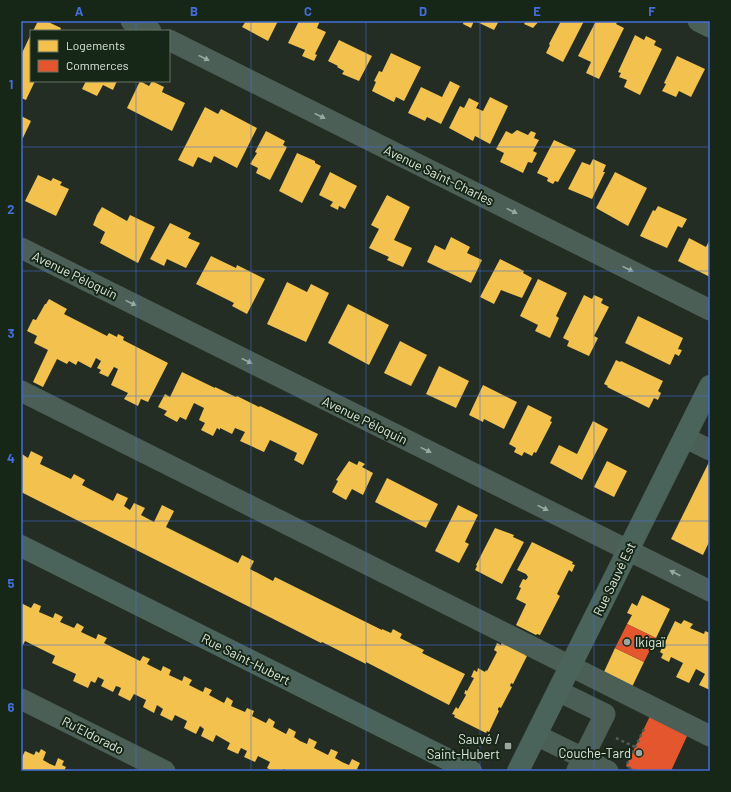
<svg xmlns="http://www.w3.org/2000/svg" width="731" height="792" font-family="Barlow,sans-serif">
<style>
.homes{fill:#f2c14e}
.shops{fill:#e4572e}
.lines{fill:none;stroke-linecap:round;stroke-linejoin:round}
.path{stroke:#4e5d55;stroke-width:2.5;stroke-dasharray:3 3;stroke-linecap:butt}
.minor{stroke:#4b5f57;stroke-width:21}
.major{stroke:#4b645b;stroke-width:22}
.oneway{fill:#9baaa0}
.grid{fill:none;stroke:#436dd9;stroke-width:1;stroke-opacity:0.55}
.poi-dot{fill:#9ca69c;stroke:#172717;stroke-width:1.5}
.labels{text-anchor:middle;stroke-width:4;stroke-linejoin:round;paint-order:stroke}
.street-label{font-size:13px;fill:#dce7dc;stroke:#172717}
.poi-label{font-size:13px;fill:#dce7dc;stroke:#172717;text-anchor:end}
.neatline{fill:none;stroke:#436dd9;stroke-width:1.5}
.grid-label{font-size:13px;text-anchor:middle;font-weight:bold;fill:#436dd9}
</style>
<rect width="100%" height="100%" fill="#242d24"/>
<g class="homes">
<polygon points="38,21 46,21 61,28 60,31 33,31"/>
<polygon points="246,21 278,21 268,41 242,27"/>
<polygon points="299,21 320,21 317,28 326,32 315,54 317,55 314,61 302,56 305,50 288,43"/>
<polygon points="464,21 474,21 471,28 463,24"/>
<polygon points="475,21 499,21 494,30"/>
<polygon points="526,21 539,21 533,28 524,24"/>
<polygon points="561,21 584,21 563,62 546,53 550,45 549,44"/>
<polygon points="596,21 618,21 616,24 624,28 599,79 586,73 591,62 578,56"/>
<polygon points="31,34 31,81 35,81 26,100 21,98 21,55"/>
<polygon points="635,35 644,40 646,36 656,41 654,45 662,49 640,95 624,87 627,80 619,77 621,73 618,72"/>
<polygon points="339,40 372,56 359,81 342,74 344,71 337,67 338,66 328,61"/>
<polygon points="391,53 421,67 404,101 396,97 394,102 372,91 376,82 374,81 379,71 382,72"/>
<polygon points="677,56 705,69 691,97 679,91 676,97 662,91 666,84 664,83"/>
<polygon points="86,81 117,81 113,90 103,85 97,96 82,89"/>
<polygon points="140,81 149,86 152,81 164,87 162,92 185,103 172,131 127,108"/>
<polygon points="450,81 460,86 441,124 427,117 425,121 408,113 421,87 442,97"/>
<polygon points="490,97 508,106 490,144 475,136 473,141 449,128 460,106 464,108 469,98 479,103 476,108 483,111"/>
<polygon points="205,107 218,114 221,109 257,128 237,168 214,156 211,163 198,157 193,167 178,160"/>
<polygon points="21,116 31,121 21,142"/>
<polygon points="517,130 528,135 531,131 536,133 534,138 539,140 533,151 537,153 532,163 528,162 523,173 500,162 504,153 496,149 506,131 512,134"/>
<polygon points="266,131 285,141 283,145 287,147 270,180 256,173 258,168 250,164 257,153 255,152"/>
<polygon points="554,140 576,150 558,182 555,181 553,184 547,181 548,178 537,173"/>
<polygon points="297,153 315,161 315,163 321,166 302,203 279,191"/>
<polygon points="593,159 606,165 603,172 605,172 592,199 568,189 582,162 590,165"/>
<polygon points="330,172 357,186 345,209 339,206 338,210 330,206 333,202 319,195"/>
<polygon points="615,172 647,188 628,226 596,208"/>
<polygon points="38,175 51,181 53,178 62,182 60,185 69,189 56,216 25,201"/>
<polygon points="387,195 410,207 394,240 412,248 403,267 387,260 389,257 369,248 379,229 371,225"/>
<polygon points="658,206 687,219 682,228 678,226 667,248 640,236 653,210 655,211"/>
<polygon points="102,207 127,221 130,215 155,227 138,263 100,243 105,232 93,225 97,215"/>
<polygon points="170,223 191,233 188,238 200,243 186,268 167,259 164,266 150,259"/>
<polygon points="451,237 470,247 467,253 482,260 471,283 427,262 435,245 445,250"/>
<polygon points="689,238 706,247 710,239 710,277 678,261"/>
<polygon points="211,256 236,268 237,265 265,279 247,314 232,306 234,303 196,284"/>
<polygon points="500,259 524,271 523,273 532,278 522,298 501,290 494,304 480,297"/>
<polygon points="538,279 567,293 556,316 559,318 550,338 535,331 538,325 520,316"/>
<polygon points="287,282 307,292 311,284 329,293 306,342 267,324"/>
<polygon points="584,295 592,299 594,295 603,299 601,303 609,307 594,336 598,338 589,356 567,346 569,341 563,338"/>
<polygon points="49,299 67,309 64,314 107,336 109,333 117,337 118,334 124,337 123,340 168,363 148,402 141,399 138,406 124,399 128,393 111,385 118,369 114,367 108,377 99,373 101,370 97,368 101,361 96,358 91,368 78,361 76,365 69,361 67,364 57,359 43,387 33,382 48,350 34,343 37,336 27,331 33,319 36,320 45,304 46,304"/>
<polygon points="348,304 389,325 369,365 328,343"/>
<polygon points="638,316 683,338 678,349 682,350 679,356 675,354 670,365 625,343"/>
<polygon points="400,341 427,355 411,386 384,373"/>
<polygon points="616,360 620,362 621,361 663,381 658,391 661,393 658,400 654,398 649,408 607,387 608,386 604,384"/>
<polygon points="439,366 469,381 456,408 426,394"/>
<polygon points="182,372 215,388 215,387 236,397 237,396 259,407 260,406 318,434 303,465 294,460 297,453 270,440 264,452 240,441 245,432 235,428 232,434 220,428 220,430 217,428 213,436 201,430 205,423 199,420 204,408 194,403 186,420 180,417 177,422 164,415 167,411 158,407 165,394 170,397"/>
<polygon points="483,385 517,402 504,429 484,419 483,422 469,415"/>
<polygon points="528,405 552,417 550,421 552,422 536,453 534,452 532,456 524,452 522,456 514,452 516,448 509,444"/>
<polygon points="593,421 608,429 582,480 550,463 559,445 577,454"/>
<polygon points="31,451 43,457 40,464 71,479 74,474 85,480 82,485 113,501 117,493 128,498 124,506 130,510 134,503 145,508 141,515 154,522 162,505 174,511 166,527 238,563 242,555 254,561 250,569 273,581 275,577 382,630 382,629 391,633 393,629 402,634 400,638 424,650 422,653 465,674 449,705 366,662 366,664 322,642 321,643 21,492 21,456 22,454 28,458"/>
<polygon points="710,460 710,540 703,555 671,539"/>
<polygon points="349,461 357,465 359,461 365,464 362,467 373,473 363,495 352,489 346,500 332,492 338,481 336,480"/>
<polygon points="607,461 627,471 614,497 594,487"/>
<polygon points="387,478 438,504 426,528 375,502"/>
<polygon points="458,505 478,515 465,542 469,544 459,563 435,551"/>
<polygon points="495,528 514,535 513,537 524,542 502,584 475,570 477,566 476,565"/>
<polygon points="532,542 573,562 572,564 575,565 572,572 569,570 557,594 560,596 540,635 537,634 536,635 516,625 526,604 516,599 521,588 519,587 523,579 526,580 528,577 526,574 517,570"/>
<polygon points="642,595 670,609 656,638 627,624 632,615 627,613 632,603 637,606"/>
<polygon points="21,603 31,608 34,603 41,606 39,612 53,618 55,613 63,617 60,622 74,628 77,623 84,627 81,632 96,639 98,634 107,638 104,643 140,661 143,656 150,659 147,664 161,671 163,666 171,670 169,675 182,681 184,676 192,680 189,685 203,692 205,687 212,690 209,695 224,703 227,697 233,701 231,706 245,712 247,708 254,711 252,716 266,723 269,718 275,722 273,727 286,734 289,728 296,732 294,737 300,741 307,744 309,738 317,742 314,748 328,755 331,749 338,752 335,758 342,762 349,765 352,759 360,763 357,769 361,771 288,771 284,769 282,771 272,771 267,768 270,762 258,756 255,762 244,757 247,751 241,748 238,754 227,749 230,743 216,735 213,742 201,736 204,729 200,726 196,734 184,728 187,721 175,715 172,721 160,715 163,709 157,705 154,713 143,707 146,700 134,694 130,701 118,695 121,688 119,687 116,686 113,692 101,686 104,680 98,677 95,683 91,681 88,688 73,681 76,674 52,663 55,656 25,641 21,649"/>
<polygon points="684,620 693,624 690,628 704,634 705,631 710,633 710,690 699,685 705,674 696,669 689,683 676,677 683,663 671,657 669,662 661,658 663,654 660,652 675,621 681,624"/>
<polygon points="502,642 526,654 525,655 527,656 513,684 511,683 510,686 512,687 501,708 499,707 498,709 498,710 499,711 489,732 487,731 486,733 454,717 455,715 452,714 456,707 458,709 466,695 464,693 465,692 465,690 467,691 474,678 471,677 474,670 477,672 478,668 485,672 486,670 487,671 497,652 494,650 497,643 501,645"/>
<polygon points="615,648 644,662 631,689 603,674"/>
<polygon points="41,749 46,752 43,760 50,764 55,766 58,758 64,761 62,765 66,767 64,771 21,771 21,759 25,751 34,755 36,751 39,753"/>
</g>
<g class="shops">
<polygon points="627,624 656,638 644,662 615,648"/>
<polygon points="650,716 688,734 671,771 636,771 626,766"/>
</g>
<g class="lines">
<g class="path">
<polyline points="616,738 635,747"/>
<polyline points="627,764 645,727"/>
<polyline points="628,767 636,771"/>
</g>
<g class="minor">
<polyline points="131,21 151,31"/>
<polyline points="698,21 710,27"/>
<polyline points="169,40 710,310"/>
<polyline points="21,248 710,591"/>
<polyline points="21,391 710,736"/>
<polyline points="684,437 710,450"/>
<polyline points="21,699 165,771"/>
<polyline points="536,735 583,758 605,714 558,691"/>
<polyline points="577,770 583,758 608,771"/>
</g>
<g class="major">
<polyline points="21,546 471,771"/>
<polyline points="518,771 710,386"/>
</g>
</g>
<defs><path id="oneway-solid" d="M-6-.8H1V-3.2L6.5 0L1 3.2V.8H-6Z"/></defs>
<g class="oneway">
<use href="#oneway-solid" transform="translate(204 58) rotate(26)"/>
<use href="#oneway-solid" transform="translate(320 116) rotate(26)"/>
<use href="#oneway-solid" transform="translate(512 211) rotate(26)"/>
<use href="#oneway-solid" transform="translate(628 269) rotate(26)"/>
<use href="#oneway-solid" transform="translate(131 303) rotate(26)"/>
<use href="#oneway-solid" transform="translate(247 361) rotate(26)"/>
<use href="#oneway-solid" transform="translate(426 450) rotate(26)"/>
<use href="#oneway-solid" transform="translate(543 508) rotate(26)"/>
<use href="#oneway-solid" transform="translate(675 573) rotate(-153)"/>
</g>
<path class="grid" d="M136,21V31M251,21V771M366,21V771M480,21V771M594,21V771M136,81V771M21,147H710M21,271H710M21,396H710M21,521H710M21,645H710"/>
<g class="poi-dot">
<circle cx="627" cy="642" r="4"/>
<rect x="504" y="742" width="8" height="8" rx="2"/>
<circle cx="639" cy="753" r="4"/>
</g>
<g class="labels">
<g class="street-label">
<text transform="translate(439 175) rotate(26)" y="5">Avenue Saint-Charles</text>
<text transform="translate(75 275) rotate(26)" y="5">Avenue Péloquin</text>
<text transform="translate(365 420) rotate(26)" y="5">Avenue Péloquin</text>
<text transform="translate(614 579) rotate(-64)" y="5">Rue Sauvé Est</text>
<text transform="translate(246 659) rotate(27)" y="5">Rue Saint-Hubert</text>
<text transform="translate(93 735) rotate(27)" y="5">Ru’Eldorado</text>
</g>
<g class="poi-label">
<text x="635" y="647" text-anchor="start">Ikigaï</text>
<text x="500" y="744">Sauvé /<tspan x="500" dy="15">Saint-Hubert</tspan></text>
<text x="631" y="758">Couche-Tard</text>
</g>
</g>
<rect width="731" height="792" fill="none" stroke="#172717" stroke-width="44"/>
<rect x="30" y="30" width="140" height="52" fill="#172717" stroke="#667466"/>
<rect x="38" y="40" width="20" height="12" fill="#f2c14e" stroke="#667466"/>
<text x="66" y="50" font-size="12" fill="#dce7dc">Logements</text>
<rect x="38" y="60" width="20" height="12" fill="#e4572e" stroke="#667466"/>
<text x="66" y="70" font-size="12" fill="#dce7dc">Commerces</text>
<rect x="22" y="22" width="687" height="748" class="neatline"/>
<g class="grid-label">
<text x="79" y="16">A</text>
<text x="194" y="16">B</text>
<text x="308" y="16">C</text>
<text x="423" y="16">D</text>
<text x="537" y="16">E</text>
<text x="652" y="16">F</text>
<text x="11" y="89">1</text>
<text x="11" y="214">2</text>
<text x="11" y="338">3</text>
<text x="11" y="463">4</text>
<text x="11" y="588">5</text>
<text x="11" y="712">6</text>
</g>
</svg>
